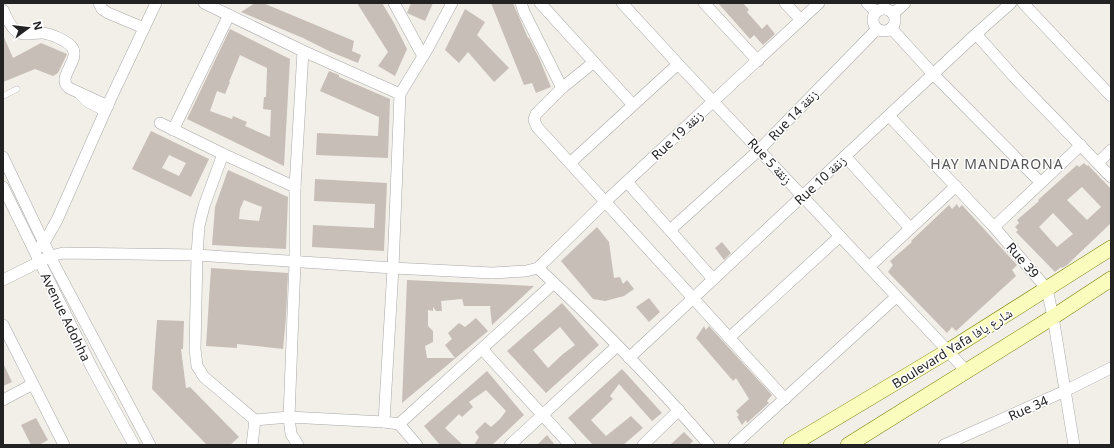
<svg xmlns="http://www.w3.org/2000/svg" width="1114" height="448" font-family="'Noto Sans','Noto Naskh Arabic',sans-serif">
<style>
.building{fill:#c7beb7;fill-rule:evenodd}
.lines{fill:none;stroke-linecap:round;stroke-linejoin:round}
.lane-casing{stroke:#a9a9a9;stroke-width:6}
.street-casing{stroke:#a9a9a9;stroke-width:12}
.secondary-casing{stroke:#748001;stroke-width:16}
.lane{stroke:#fff;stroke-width:5.5}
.street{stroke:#fff;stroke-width:11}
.secondary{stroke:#f9fcbc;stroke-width:15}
.labels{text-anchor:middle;stroke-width:3;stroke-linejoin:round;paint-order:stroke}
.street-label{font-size:13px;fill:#222;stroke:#fff}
.neighbourhood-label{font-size:14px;letter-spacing:1px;fill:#555;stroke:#fff}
</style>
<rect width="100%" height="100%" fill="#f2eee8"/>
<g class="building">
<polygon points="255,3 263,3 354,41 352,51 361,55 358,63 331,52 303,38 241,12"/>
<polygon points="357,3 382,3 394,23 407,49 395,76 378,66 388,52"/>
<polygon points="411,3 433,3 425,21 407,13"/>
<polygon points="491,3 513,3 528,38 529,38 539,58 551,87 536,93 532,83 524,85"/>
<polygon points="718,3 743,3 749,10 747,12 762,29 767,24 775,34 763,45 754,35 750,39"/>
<polygon points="465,9 485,22 477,35 509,68 494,82 468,52 459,63 445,50"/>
<path d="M230,29L290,59L284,166L187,119ZM240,55L267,68L266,97H264L263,109L271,110L270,137L245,126L247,122L233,116L232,119L210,111L217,91L225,94L230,82H229Z"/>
<polygon points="3,35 13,58 41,43 67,54 58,73 53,76 35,69 3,82"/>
<polygon points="329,71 339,75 339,77 390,99 388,158 316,155 317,133 378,136 379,117 320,91"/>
<path d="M151,131L209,159L191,197L132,169ZM169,155L186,163L179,176L162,168Z"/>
<path d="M1084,163L1087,166L1088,165L1111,189V223L1067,265L1062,268L1061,267L1055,272L1016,232L1018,230L1015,227L1019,223L1017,220L1039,201L1038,200L1077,165L1079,167ZM1082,187L1101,207L1087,220L1067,200ZM1053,213L1073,234L1057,247L1039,227Z"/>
<path d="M228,170L288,197L286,249L212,245L215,207ZM244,200L262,207L259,221L239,219L240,209Z"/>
<polygon points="315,179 387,183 384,251 312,247 313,225 374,228 375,204 314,201"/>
<polygon points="957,204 959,208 962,205 1017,265 1012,270 1016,276 956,331 952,327 947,333 888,272 893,265 890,261 912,242 911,241 949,205 952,209"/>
<polygon points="597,227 609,242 614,278 620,277 623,284 627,280 634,289 624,296 605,301 593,299 561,261"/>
<polygon points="722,242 731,253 724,260 715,248"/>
<polygon points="211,268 288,273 286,317 283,349 237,344 237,348 206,346"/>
<polygon points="407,280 534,286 492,325 490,307 491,306 464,306 462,299 441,301 442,311 436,311 433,307 433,311 428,310 428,326 433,331 433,342 425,346 427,358 455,358 445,345 452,339 448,333 459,323 465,327 476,318 488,331 402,403"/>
<polygon points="649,298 660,312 649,322 636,307"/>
<path d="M562,303L599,345L546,393L507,351ZM560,327L575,345L563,354L548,368L533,350Z"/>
<polygon points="157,320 184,321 183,349 181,349 186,388 190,387 239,437 230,445 207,445 152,389"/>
<polygon points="704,326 706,330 709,326 772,395 767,401 769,403 747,423 746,420 742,425 737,417 739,415 736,411 749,399 736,378 733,381 696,338"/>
<polygon points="3,363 12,382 3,386"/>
<polygon points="622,369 662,413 652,421 619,384 610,396 613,399 591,420 606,436 631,416 643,428 623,445 593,445 568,418"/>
<polygon points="487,371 524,415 492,445 474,445 479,437 475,432 485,422 491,427 500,419 506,411 486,390 469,402 473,407 462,417 459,414 445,428 463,445 440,445 424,426"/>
<polygon points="36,418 48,440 39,445 31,445 21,425"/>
<polygon points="684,432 693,441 689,445 670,445"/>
<polygon points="547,435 555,445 537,445"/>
</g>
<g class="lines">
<defs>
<g id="lane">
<polyline points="3,96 17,89"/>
<polyline points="78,96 86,104 104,113"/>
</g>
<g id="street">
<polyline points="99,3 102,9 108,13 144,28"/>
<polyline points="204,3 303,51 400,94"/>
<polyline points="394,3 423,56"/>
<polyline points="521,3 524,12 562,88"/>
<polyline points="540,3 633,105"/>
<polyline points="622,3 678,64 948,351 966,371"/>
<polyline points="704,3 758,61"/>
<polyline points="785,3 801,20"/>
<polyline points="867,3 876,12"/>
<polyline points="1023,3 1111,96"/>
<circle cx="884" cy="20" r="11"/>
<path d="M3,10C6,17 9,24 14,29C22,38 32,32 43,33C51,34 65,40 71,46C83,59 55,77 69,88L108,106"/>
<polyline points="893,14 905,3"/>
<polyline points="891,28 933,74 1040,182"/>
<polyline points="976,34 1016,79 1111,177"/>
<polyline points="594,62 562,88 536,114 534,120 537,127 785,399"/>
<polyline points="889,116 994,227 1047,289 1053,317 1074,445"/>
<polyline points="160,123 223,154 295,187 295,262 289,417 291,434 298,445"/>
<polyline points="173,130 229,15"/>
<polyline points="223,154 204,206 199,226 197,255 195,349 197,366 204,377 255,420 289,417 384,422"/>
<polyline points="845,156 910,228"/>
<polyline points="3,157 55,266 150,445"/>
<polyline points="570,163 678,64"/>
<polyline points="1098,163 1111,150"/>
<polyline points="627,182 713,279"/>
<polyline points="3,187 92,368 134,445"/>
<polyline points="295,187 303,51"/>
<polyline points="994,227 1081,145"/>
<polyline points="670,230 759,150 877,29"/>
<polyline points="39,247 44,243 57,220 111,98 156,3"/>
<polyline points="869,267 956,186"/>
<polyline points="538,268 606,201 819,3"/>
<path d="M538,268C598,324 656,383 709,445"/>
<polyline points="3,280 51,256 63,253 197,255 393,268 492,273 526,271 538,268"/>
<polyline points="3,325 64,445"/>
<polyline points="729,338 839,237"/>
<polyline points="482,349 570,445"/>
<polyline points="629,358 976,34 1011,3"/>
<polyline points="3,400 33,384"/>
<polyline points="399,424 554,283"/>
<polyline points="252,445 255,420"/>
<polyline points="417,445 399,424 384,422 393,268 400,94 428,48 452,3"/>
<polyline points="510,445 617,346"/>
<polyline points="643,445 679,410"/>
<polyline points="734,445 896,297"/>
<polyline points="944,445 1065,391 1111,368"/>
</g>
<g id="secondary">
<polyline points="791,445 948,351 1111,248"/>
<polyline points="848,445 1053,317 1111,279"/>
</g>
</defs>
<use href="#lane" class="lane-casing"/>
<use href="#street" class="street-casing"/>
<use href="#secondary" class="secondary-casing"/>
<use href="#lane" class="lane"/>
<use href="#street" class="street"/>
<use href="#secondary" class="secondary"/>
</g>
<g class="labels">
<g class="street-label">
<text transform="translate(793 115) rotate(-46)" y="5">Rue 14 زنقة</text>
<text transform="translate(677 135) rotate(-43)" y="5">Rue 19 زنقة</text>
<text transform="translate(770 161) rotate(47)" y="5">Rue 5 زنقة</text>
<text transform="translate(820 180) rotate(-43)" y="5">Rue 10 زنقة</text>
<text transform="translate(1023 260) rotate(49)" y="5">Rue 39</text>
<text transform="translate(66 317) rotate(64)" y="5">Avenue Adohha</text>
<text transform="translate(952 348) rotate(-32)" y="5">Boulevard Yafa شارع يافا</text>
<text transform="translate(1028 408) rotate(-24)" y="5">Rue 34</text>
</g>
<g class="neighbourhood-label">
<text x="997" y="169">HAY MANDARONA</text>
</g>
</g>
<rect width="1114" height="448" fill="none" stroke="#222222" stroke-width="8"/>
<g transform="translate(28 28) rotate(75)" stroke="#ffffff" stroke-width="3" paint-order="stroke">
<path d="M0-3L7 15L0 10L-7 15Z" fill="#222222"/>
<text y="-6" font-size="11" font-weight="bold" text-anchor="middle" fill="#222222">N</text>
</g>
</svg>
